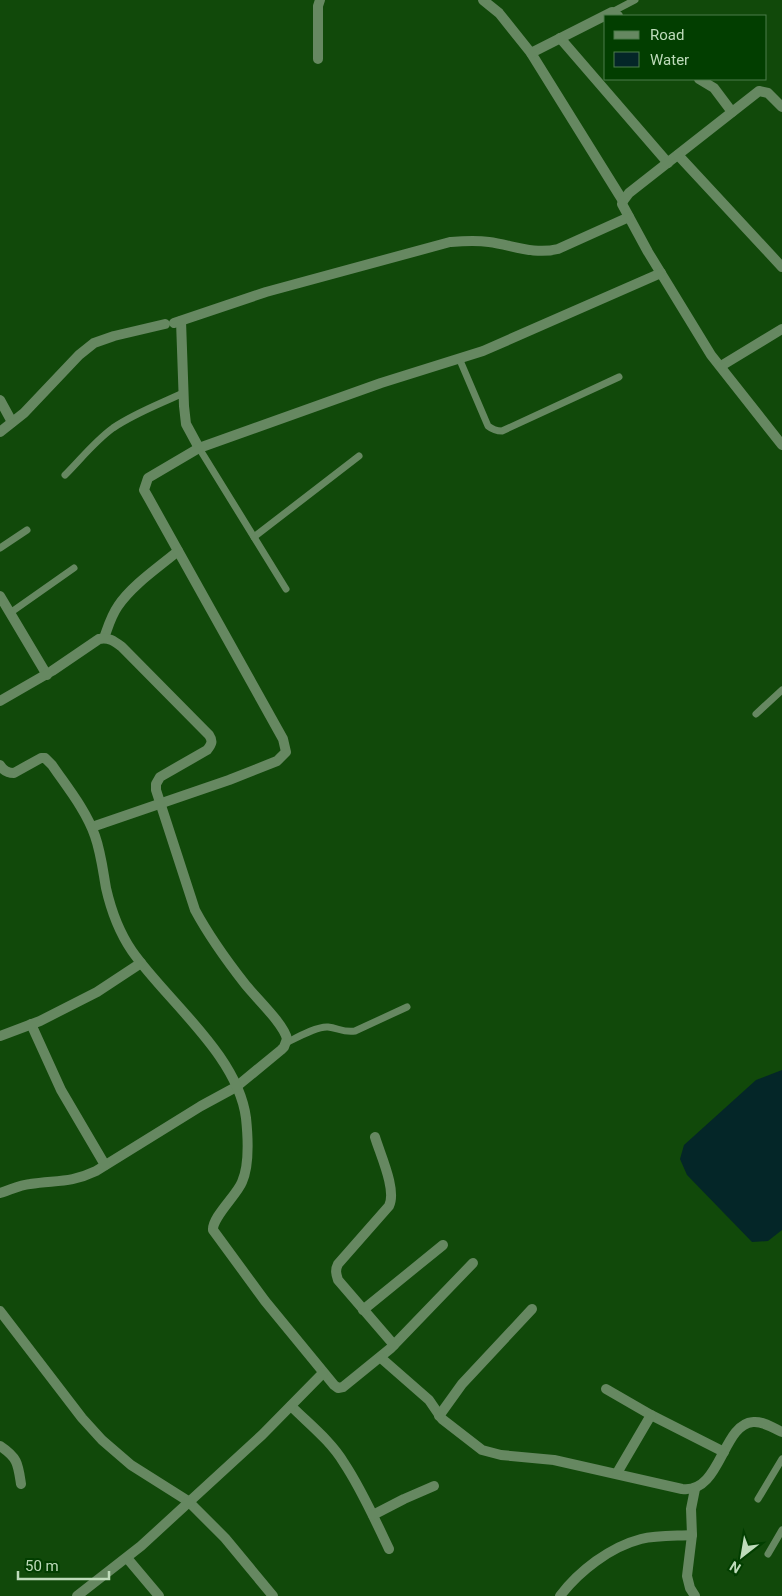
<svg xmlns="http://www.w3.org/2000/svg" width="782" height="1596" font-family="Roboto,sans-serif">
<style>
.water{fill:#042628}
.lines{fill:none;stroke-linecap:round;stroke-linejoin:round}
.service{stroke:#668861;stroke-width:7}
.minor{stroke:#668861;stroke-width:10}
</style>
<rect width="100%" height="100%" fill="#11490a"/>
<polygon class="water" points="782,1070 782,1230 768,1241 752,1242 687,1175 680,1159 684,1145 756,1080"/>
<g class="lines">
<g class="service">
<polyline points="612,12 635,0"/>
<path d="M459,358L488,426C493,430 496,431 502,431L619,377"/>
<polyline points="199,448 286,589"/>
<path d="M65,475C81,459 95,441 113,428C135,413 160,404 183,393"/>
<polyline points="254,537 359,456"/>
<polyline points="0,548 27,530"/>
<polyline points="10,613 74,568"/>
<polyline points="756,714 782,690"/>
<path d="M286,1043C296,1038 317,1026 328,1027C338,1028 344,1033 355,1031L407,1007"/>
<polyline points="758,1499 782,1459"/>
<polyline points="768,1554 782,1530"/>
</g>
<g class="minor">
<polyline points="483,0 499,13 531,53 623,201"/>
<polyline points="560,38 668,163"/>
<polyline points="531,53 612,12 618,16"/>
<polyline points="318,59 318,6 320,0"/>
<polyline points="699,79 714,88 732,112"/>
<polyline points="782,107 768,93 759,91 629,193 623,201 622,204 648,252 711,355 782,445"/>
<polyline points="678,155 782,267"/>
<polyline points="181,321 184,406 186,424 199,448"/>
<path d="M174,323L266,292L450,242C463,241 475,240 489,242C512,245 534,255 558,249L629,217"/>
<polyline points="721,366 782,329"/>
<polyline points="0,400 12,422"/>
<polyline points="0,432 24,413 79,355 94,343 114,336 165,324"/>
<polyline points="0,596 47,675"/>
<path d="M104,638C108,627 111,616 118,606C132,585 159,567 178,551"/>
<path d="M0,701L52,671L99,639C109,637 114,641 122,647L209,735C213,741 212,744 207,750L160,777L156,784V790L195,910C209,936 227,961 245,984C256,998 284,1024 287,1039L284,1047L281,1050L236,1087L201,1106L96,1171C71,1183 56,1180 30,1184C20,1185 10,1190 0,1193"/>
<path d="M0,765C3,770 7,773 14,773L41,758H45L52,765C67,787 86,810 95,836C101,853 103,871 106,888C111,910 119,932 132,951C166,1000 238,1055 246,1118C248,1137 250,1164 242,1182C237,1195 212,1217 213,1230L265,1301L334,1385L338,1388L343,1387L391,1348L473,1263"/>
<polyline points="92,827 229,780 277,761 286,752 283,739 148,497 144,490 148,478 199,448 381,383 483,351 661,273"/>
<polyline points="31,1024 61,1090 105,1165"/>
<polyline points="0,1036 40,1021 97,992 141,963"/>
<path d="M375,1137C380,1154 397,1190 389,1206L338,1264C335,1270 336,1274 338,1280L394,1345"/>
<polyline points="363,1310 443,1245"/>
<polyline points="0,1311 82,1418 102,1440 131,1465 188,1501 225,1538 273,1596"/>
<path d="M381,1358L429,1400L442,1419L482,1450L501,1455L554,1460L682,1489C721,1494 722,1424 753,1422C763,1421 773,1428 782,1432"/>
<polyline points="606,1389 651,1415 724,1452"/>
<path d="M291,1406C309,1424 331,1441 344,1463C362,1490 375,1520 389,1549"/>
<polyline points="439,1416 462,1384 532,1309"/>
<path d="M0,1446C18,1458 18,1464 21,1484"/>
<polyline points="617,1473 651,1415"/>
<polyline points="695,1489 691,1509 692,1535 687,1576 690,1588 695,1596"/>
<polyline points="373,1515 404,1499 434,1486"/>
<polyline points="127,1558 159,1596"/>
<polyline points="77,1596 141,1546 262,1435 323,1373"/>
<path d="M560,1596C579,1571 610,1547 641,1539C657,1535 676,1536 692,1535"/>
</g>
</g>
<rect x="604" y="15" width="162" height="65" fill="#023e00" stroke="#4d7d4a"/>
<rect x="614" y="31" width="25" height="8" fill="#668861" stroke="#4d7d4a"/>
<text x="650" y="40" font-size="15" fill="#bedbba">Road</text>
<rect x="614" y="52" width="25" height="15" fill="#042628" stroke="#4d7d4a"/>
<text x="650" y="65" font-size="15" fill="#bedbba">Water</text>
<g transform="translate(742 1556) rotate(211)" stroke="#023e00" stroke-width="4" paint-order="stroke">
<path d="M0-4L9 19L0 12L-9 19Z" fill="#bedbba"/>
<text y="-8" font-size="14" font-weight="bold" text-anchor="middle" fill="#bedbba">N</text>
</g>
<path d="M18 1571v8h91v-8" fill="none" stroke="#bedbba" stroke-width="2.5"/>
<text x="25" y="1571" font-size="15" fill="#bedbba" stroke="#023e00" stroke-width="4" paint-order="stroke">50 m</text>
</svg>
